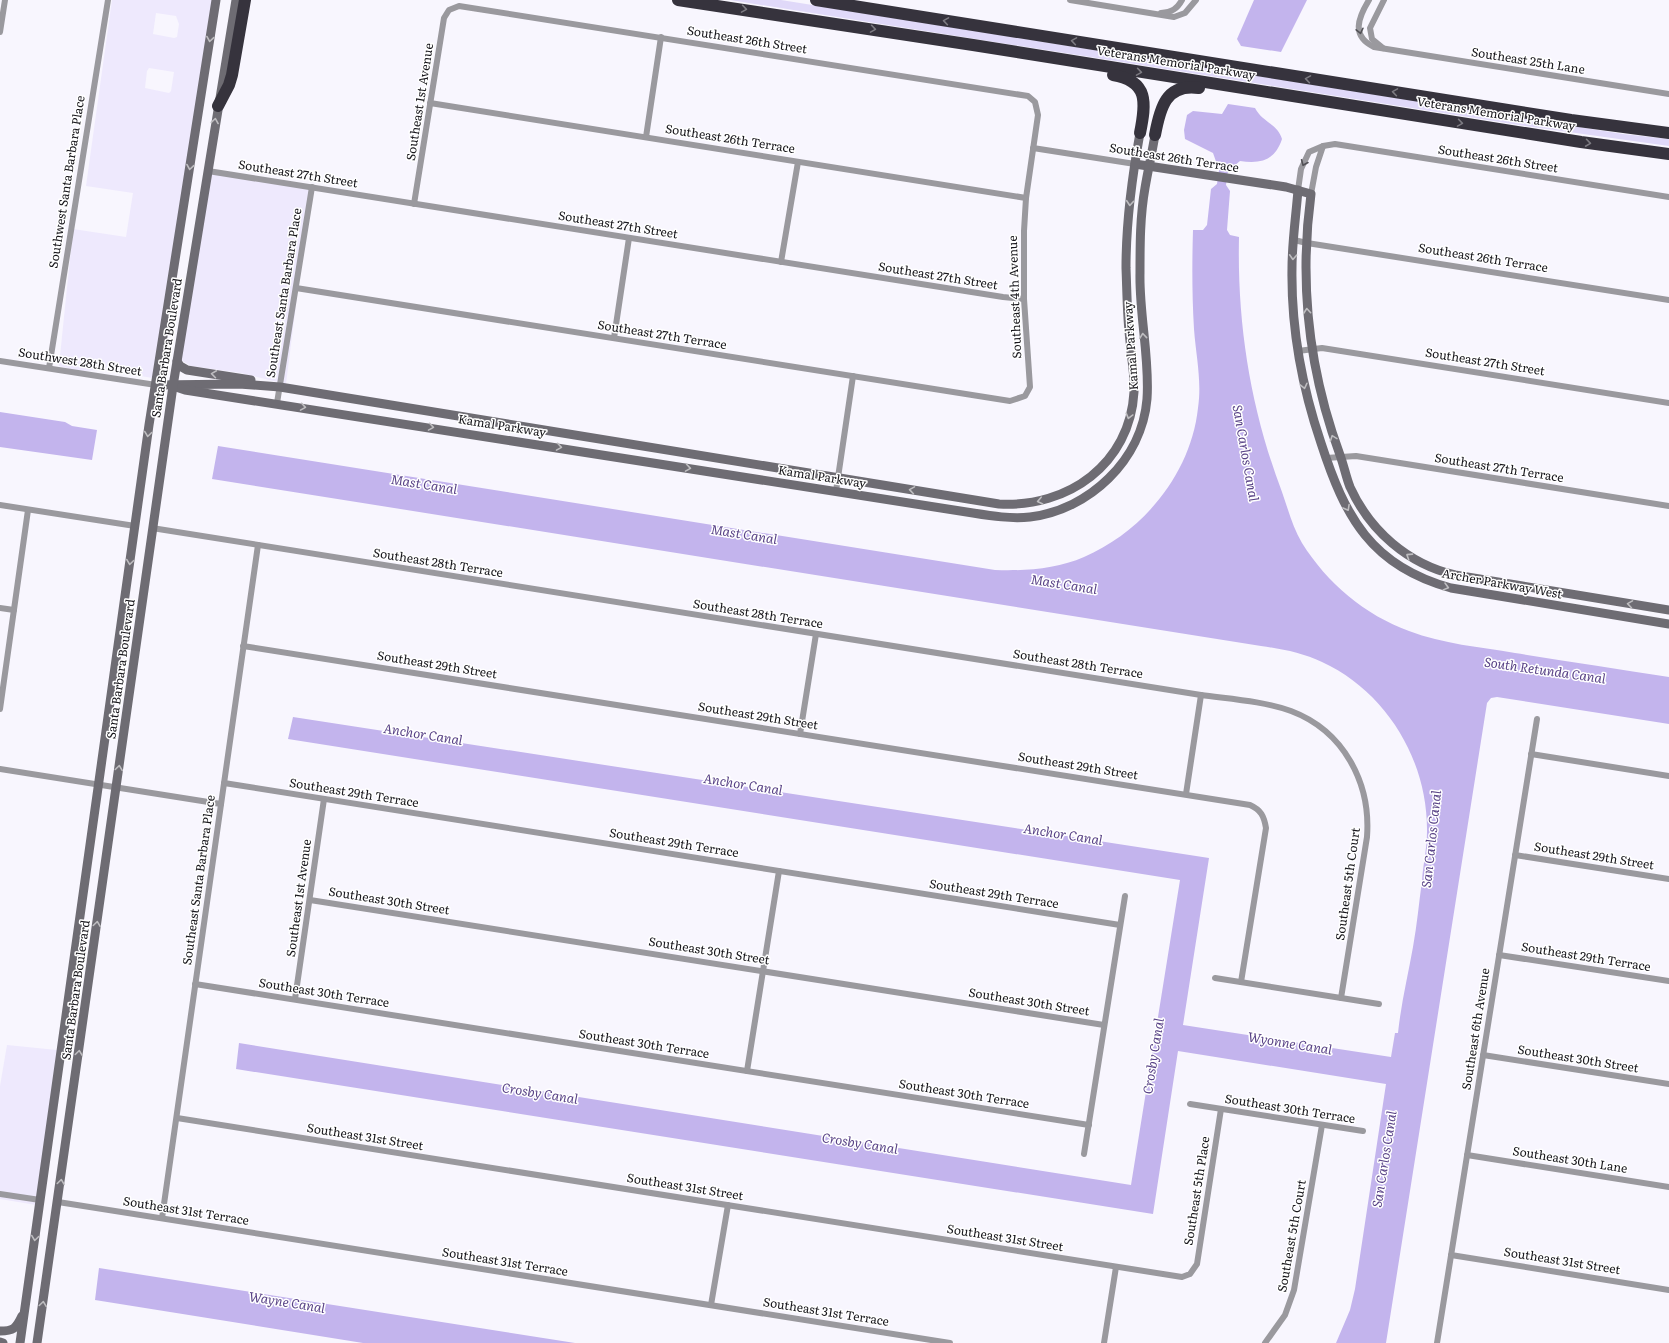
<svg xmlns="http://www.w3.org/2000/svg" width="1669" height="1343" font-family="Literata,serif">
<style>
.built{fill:#eee9fd;fill-rule:evenodd}
.green{fill:#e0d9f9}
.water{fill:#c3b4ed}
.lines{fill:none;stroke-linecap:round;stroke-linejoin:round}
.street{stroke:#9a999e;stroke-width:6}
.secondary{stroke:#6e6c73;stroke-width:9}
.highway{stroke:#36333d;stroke-width:12}
.oneway{stroke:#7c7a81}
.oneway2{stroke:#525156}
.oneway3{stroke:#bebdc0}
.labels{text-anchor:middle;stroke-width:3;stroke-linejoin:round;paint-order:stroke}
.street-label{font-size:12px;fill:#17161b;stroke:#fff}
.water-label{font-size:13px;font-style:italic;fill:#584286;stroke:#fff}
</style>
<rect width="100%" height="100%" fill="#f8f6fe"/>
<g class="built">
<path d="M112,0H213L153,378L102,370L77,371L59,366L73,229L126,237L133,193L86,186ZM156,13L176,16L179,24L177,37L174,38L153,34ZM149,68L174,72L171,91L169,93L145,88L147,71Z"/>
<polygon points="212,169 311,186 286,384 241,373 191,366 181,360"/>
<polygon points="7,1045 57,1050 36,1205 0,1199 0,1086"/>
</g>
<polygon class="green" points="730,0 781,0 1623,134 1669,139 1669,146 1519,125"/>
<g class="water">
<polygon points="1254,0 1307,0 1281,52 1241,46 1237,39"/>
<path d="M1228,104L1255,108C1262,122 1278,124 1282,139C1275,160 1262,164 1240,161L1228,171L1226,185L1230,191L1227,230L1230,235L1239,237C1237,326 1251,410 1282,492C1288,509 1293,528 1302,543C1327,583 1365,615 1409,631C1443,644 1480,647 1515,653C1566,661 1618,669 1669,677V724L1497,697L1491,698L1487,703L1386,1343H1336L1350,1310L1355,1289L1386,1084L1178,1051L1153,1214L236,1069L239,1043L1131,1185L1180,880L288,739L293,717L1209,858L1183,1025L1391,1057L1395,1033H1398C1401,1004 1408,975 1413,947C1417,925 1419,902 1422,881C1423,865 1427,848 1427,832C1428,761 1387,692 1322,662C1303,653 1282,649 1261,646L212,479L218,446L995,570C1025,571 1057,569 1084,557C1144,531 1191,473 1198,408C1202,381 1196,356 1194,329C1192,296 1192,263 1193,230H1203L1207,225L1211,189L1217,184L1219,170L1213,153L1185,139L1184,130L1187,115L1193,111L1222,114Z"/>
<polygon points="0,412 65,422 72,426 97,430 92,460 0,447"/>
<polygon points="99,1268 575,1343 363,1343 95,1300"/>
</g>
<g class="lines">
<g class="street">
<polyline points="1070,0 1174,17 1185,13 1196,0"/>
<path d="M1369,0C1358,18 1351,36 1374,47L1669,94"/>
<path d="M1161,13C1172,12 1177,9 1182,0"/>
<polyline points="0,32 5,0"/>
<polyline points="1383,48 1372,39 1370,28 1384,0"/>
<polyline points="430,103 1026,198"/>
<polyline points="646,137 661,37"/>
<polyline points="1033,148 1135,164"/>
<polyline points="208,171 1003,297 1024,299"/>
<polyline points="1298,190 1301,169 1309,152 1323,146 1335,144 1669,197"/>
<polyline points="1311,194 1316,167 1323,146"/>
<polyline points="1294,240 1307,243 1669,300"/>
<polyline points="781,262 798,162"/>
<polyline points="296,288 1010,401 1025,396 1030,387 1024,299 1024,231 1026,198 1038,115 1035,102 1028,96 459,6 449,10 444,18 414,204"/>
<polyline points="614,338 629,238"/>
<polyline points="1298,351 1322,348 1669,403"/>
<polyline points="0,361 156,385"/>
<polyline points="49,368 108,0"/>
<polyline points="277,403 312,187"/>
<polyline points="1326,458 1356,456 1669,506"/>
<polyline points="836,491 853,376"/>
<polyline points="0,505 135,526"/>
<path d="M152,528L1201,695C1230,699 1263,701 1291,711C1344,731 1371,783 1367,837L1341,998"/>
<polyline points="0,608 14,610"/>
<path d="M243,646L1250,805C1261,810 1264,816 1266,828L1241,982"/>
<polyline points="0,709 28,510"/>
<polyline points="800,734 816,634"/>
<polyline points="1531,754 1669,776"/>
<polyline points="0,769 221,804"/>
<polyline points="224,783 1120,925"/>
<polyline points="1186,794 1201,695"/>
<polyline points="1515,855 1669,879"/>
<polyline points="310,900 1104,1025"/>
<polyline points="1499,955 1669,981"/>
<polyline points="1215,978 1379,1004"/>
<polyline points="195,984 1089,1125"/>
<polyline points="295,999 324,799"/>
<polyline points="1483,1055 1669,1084"/>
<polyline points="747,1071 779,871"/>
<polyline points="1190,1104 1363,1131"/>
<polyline points="177,1118 1182,1277 1190,1274 1197,1264 1221,1109"/>
<polyline points="1084,1154 1125,896"/>
<polyline points="1467,1155 1669,1187"/>
<polyline points="0,1194 40,1200"/>
<polyline points="58,1202 950,1343"/>
<polyline points="162,1218 258,545"/>
<polyline points="1451,1255 1669,1290"/>
<polyline points="711,1305 728,1205"/>
<polyline points="1104,1343 1116,1267"/>
<polyline points="1265,1343 1285,1315 1294,1290 1322,1125"/>
<polyline points="1437,1343 1537,719"/>
</g>
<g class="secondary">
<path d="M1135,164L1286,187L1311,194C1299,283 1309,371 1340,455C1344,466 1346,477 1350,487C1370,531 1408,564 1455,575L1669,610"/>
<path d="M1298,190C1296,216 1292,242 1292,268C1291,328 1302,387 1321,443C1345,517 1371,566 1451,588L1669,624"/>
<polyline points="177,361 180,366 187,370 251,380"/>
<path d="M156,385L239,384L280,387L999,504C1068,508 1130,464 1134,392C1135,374 1131,358 1130,341C1127,317 1127,292 1126,268C1126,223 1132,177 1140,133"/>
<path d="M173,386L185,390L973,513C992,516 1011,519 1030,517C1089,510 1142,460 1147,399C1150,359 1139,314 1140,273C1140,245 1140,216 1145,188C1148,170 1152,153 1155,135"/>
<path d="M0,1331C13,1331 16,1329 22,1316"/>
<polyline points="0,1342 3,1343"/>
<polyline points="20,1343 149,425 216,0"/>
<polyline points="37,1343 173,386 236,0"/>
</g>
<g class="highway">
<polyline points="678,0 973,45 1581,142 1669,154"/>
<polyline points="816,0 1571,120 1669,133"/>
<path d="M1113,75C1149,81 1146,103 1140,133"/>
<polyline points="218,106 229,85 232,75 245,0"/>
<path d="M1155,135C1160,108 1166,83 1199,88"/>
</g>
</g>
<defs><path id="oneway-chevron" d="M-2-3.5L2.5 0L-2 3.5" fill="none" stroke-width="1.6" stroke-linecap="round" stroke-linejoin="round"/></defs>
<g class="oneway">
<use href="#oneway-chevron" transform="translate(744 9) rotate(9)"/>
<use href="#oneway-chevron" transform="translate(946 21) rotate(-171)"/>
<use href="#oneway-chevron" transform="translate(873 29) rotate(9)"/>
<use href="#oneway-chevron" transform="translate(1074 41) rotate(-171)"/>
<use href="#oneway-chevron" transform="translate(1139 72) rotate(9)"/>
<use href="#oneway-chevron" transform="translate(1308 79) rotate(-171)"/>
<use href="#oneway-chevron" transform="translate(1395 92) rotate(-171)"/>
<use href="#oneway-chevron" transform="translate(1460 123) rotate(9)"/>
<use href="#oneway-chevron" transform="translate(1588 143) rotate(8)"/>
</g>
<g class="oneway2">
<use href="#oneway-chevron" transform="translate(1360 31) rotate(77)"/>
<use href="#oneway-chevron" transform="translate(1304 163) rotate(113)"/>
</g>
<g class="oneway3">
<use href="#oneway-chevron" transform="translate(210 39) rotate(99)"/>
<use href="#oneway-chevron" transform="translate(215 121) rotate(-81)"/>
<use href="#oneway-chevron" transform="translate(190 167) rotate(99)"/>
<use href="#oneway-chevron" transform="translate(1130 203) rotate(95)"/>
<use href="#oneway-chevron" transform="translate(1293 257) rotate(93)"/>
<use href="#oneway-chevron" transform="translate(1307 311) rotate(-95)"/>
<use href="#oneway-chevron" transform="translate(1143 336) rotate(-96)"/>
<use href="#oneway-chevron" transform="translate(214 374) rotate(-172)"/>
<use href="#oneway-chevron" transform="translate(1304 386) rotate(77)"/>
<use href="#oneway-chevron" transform="translate(303 407) rotate(9)"/>
<use href="#oneway-chevron" transform="translate(1129 416) rotate(105)"/>
<use href="#oneway-chevron" transform="translate(431 427) rotate(9)"/>
<use href="#oneway-chevron" transform="translate(148 434) rotate(98)"/>
<use href="#oneway-chevron" transform="translate(1333 438) rotate(-110)"/>
<use href="#oneway-chevron" transform="translate(559 447) rotate(9)"/>
<use href="#oneway-chevron" transform="translate(688 468) rotate(9)"/>
<use href="#oneway-chevron" transform="translate(912 490) rotate(-171)"/>
<use href="#oneway-chevron" transform="translate(1040 501) rotate(167)"/>
<use href="#oneway-chevron" transform="translate(1347 508) rotate(61)"/>
<use href="#oneway-chevron" transform="translate(1409 556) rotate(-147)"/>
<use href="#oneway-chevron" transform="translate(130 562) rotate(98)"/>
<use href="#oneway-chevron" transform="translate(1446 587) rotate(15)"/>
<use href="#oneway-chevron" transform="translate(1630 604) rotate(-171)"/>
<use href="#oneway-chevron" transform="translate(119 768) rotate(-82)"/>
<use href="#oneway-chevron" transform="translate(97 924) rotate(-82)"/>
<use href="#oneway-chevron" transform="translate(79 1053) rotate(-82)"/>
<use href="#oneway-chevron" transform="translate(61 1182) rotate(-82)"/>
<use href="#oneway-chevron" transform="translate(35 1238) rotate(98)"/>
<use href="#oneway-chevron" transform="translate(43 1304) rotate(-82)"/>
</g>
<g class="labels">
<g class="street-label">
<text transform="translate(747 40) rotate(9)" y="4">Southeast 26th Street</text>
<text transform="translate(1528 61) rotate(9)" y="4">Southeast 25th Lane</text>
<text transform="translate(1176 63) rotate(9)" y="4">Veterans Memorial Parkway</text>
<text transform="translate(420 102) rotate(-81)" y="4">Southeast 1st Avenue</text>
<text transform="translate(1496 114) rotate(9)" y="4">Veterans Memorial Parkway</text>
<text transform="translate(730 139) rotate(9)" y="4">Southeast 26th Terrace</text>
<text transform="translate(1174 158) rotate(9)" y="4">Southeast 26th Terrace</text>
<text transform="translate(1498 159) rotate(9)" y="4">Southeast 26th Street</text>
<text transform="translate(298 174) rotate(9)" y="4">Southeast 27th Street</text>
<text transform="translate(67 182) rotate(-81)" y="4">Southwest Santa Barbara Place</text>
<text transform="translate(618 225) rotate(9)" y="4">Southeast 27th Street</text>
<text transform="translate(1483 258) rotate(9)" y="4">Southeast 26th Terrace</text>
<text transform="translate(938 276) rotate(9)" y="4">Southeast 27th Street</text>
<text transform="translate(284 293) rotate(-81)" y="4">Southeast Santa Barbara Place</text>
<text transform="translate(1015 297) rotate(-92)" y="4">Southeast 4th Avenue</text>
<text transform="translate(662 335) rotate(9)" y="4">Southeast 27th Terrace</text>
<text transform="translate(1131 346) rotate(-94)" y="4">Kamal Parkway</text>
<text transform="translate(167 348) rotate(-81)" y="4">Santa Barbara Boulevard</text>
<text transform="translate(80 362) rotate(9)" y="4">Southwest 28th Street</text>
<text transform="translate(1485 362) rotate(9)" y="4">Southeast 27th Street</text>
<text transform="translate(502 426) rotate(9)" y="4">Kamal Parkway</text>
<text transform="translate(1499 468) rotate(9)" y="4">Southeast 27th Terrace</text>
<text transform="translate(822 477) rotate(9)" y="4">Kamal Parkway</text>
<text transform="translate(438 563) rotate(9)" y="4">Southeast 28th Terrace</text>
<text transform="translate(1502 584) rotate(10)" y="4">Archer Parkway West</text>
<text transform="translate(758 614) rotate(9)" y="4">Southeast 28th Terrace</text>
<text transform="translate(1078 664) rotate(9)" y="4">Southeast 28th Terrace</text>
<text transform="translate(437 665) rotate(9)" y="4">Southeast 29th Street</text>
<text transform="translate(121 669) rotate(-82)" y="4">Santa Barbara Boulevard</text>
<text transform="translate(758 716) rotate(9)" y="4">Southeast 29th Street</text>
<text transform="translate(1078 766) rotate(9)" y="4">Southeast 29th Street</text>
<text transform="translate(354 793) rotate(9)" y="4">Southeast 29th Terrace</text>
<text transform="translate(674 843) rotate(9)" y="4">Southeast 29th Terrace</text>
<text transform="translate(1594 856) rotate(9)" y="4">Southeast 29th Street</text>
<text transform="translate(199 880) rotate(-82)" y="4">Southeast Santa Barbara Place</text>
<text transform="translate(1348 884) rotate(-82)" y="4">Southeast 5th Court</text>
<text transform="translate(994 894) rotate(9)" y="4">Southeast 29th Terrace</text>
<text transform="translate(299 898) rotate(-82)" y="4">Southeast 1st Avenue</text>
<text transform="translate(389 901) rotate(9)" y="4">Southeast 30th Street</text>
<text transform="translate(709 951) rotate(9)" y="4">Southeast 30th Street</text>
<text transform="translate(1586 957) rotate(9)" y="4">Southeast 29th Terrace</text>
<text transform="translate(76 990) rotate(-82)" y="4">Santa Barbara Boulevard</text>
<text transform="translate(324 993) rotate(9)" y="4">Southeast 30th Terrace</text>
<text transform="translate(1029 1002) rotate(9)" y="4">Southeast 30th Street</text>
<text transform="translate(1476 1029) rotate(-81)" y="4">Southeast 6th Avenue</text>
<text transform="translate(644 1044) rotate(9)" y="4">Southeast 30th Terrace</text>
<text transform="translate(1578 1059) rotate(9)" y="4">Southeast 30th Street</text>
<text transform="translate(964 1094) rotate(9)" y="4">Southeast 30th Terrace</text>
<text transform="translate(1290 1109) rotate(9)" y="4">Southeast 30th Terrace</text>
<text transform="translate(365 1137) rotate(9)" y="4">Southeast 31st Street</text>
<text transform="translate(1570 1160) rotate(9)" y="4">Southeast 30th Lane</text>
<text transform="translate(685 1187) rotate(9)" y="4">Southeast 31st Street</text>
<text transform="translate(1197 1191) rotate(-81)" y="4">Southeast 5th Place</text>
<text transform="translate(186 1211) rotate(9)" y="4">Southeast 31st Terrace</text>
<text transform="translate(1292 1236) rotate(-80)" y="4">Southeast 5th Court</text>
<text transform="translate(1005 1238) rotate(9)" y="4">Southeast 31st Street</text>
<text transform="translate(1562 1261) rotate(9)" y="4">Southeast 31st Street</text>
<text transform="translate(505 1262) rotate(9)" y="4">Southeast 31st Terrace</text>
<text transform="translate(826 1312) rotate(9)" y="4">Southeast 31st Terrace</text>
</g>
<g class="water-label">
<text transform="translate(1246 453) rotate(80)" y="5">San Carlos Canal</text>
<text transform="translate(424 484) rotate(9)" y="5">Mast Canal</text>
<text transform="translate(744 534) rotate(9)" y="5">Mast Canal</text>
<text transform="translate(1064 584) rotate(9)" y="5">Mast Canal</text>
<text transform="translate(1545 670) rotate(8)" y="5">South Retunda Canal</text>
<text transform="translate(423 734) rotate(9)" y="5">Anchor Canal</text>
<text transform="translate(743 784) rotate(9)" y="5">Anchor Canal</text>
<text transform="translate(1063 834) rotate(9)" y="5">Anchor Canal</text>
<text transform="translate(1431 839) rotate(-84)" y="5">San Carlos Canal</text>
<text transform="translate(1290 1043) rotate(9)" y="5">Wyonne Canal</text>
<text transform="translate(1153 1056) rotate(-81)" y="5">Crosby Canal</text>
<text transform="translate(540 1093) rotate(9)" y="5">Crosby Canal</text>
<text transform="translate(860 1143) rotate(9)" y="5">Crosby Canal</text>
<text transform="translate(1384 1159) rotate(-81)" y="5">San Carlos Canal</text>
<text transform="translate(287 1302) rotate(9)" y="5">Wayne Canal</text>
</g>
</g>
</svg>
